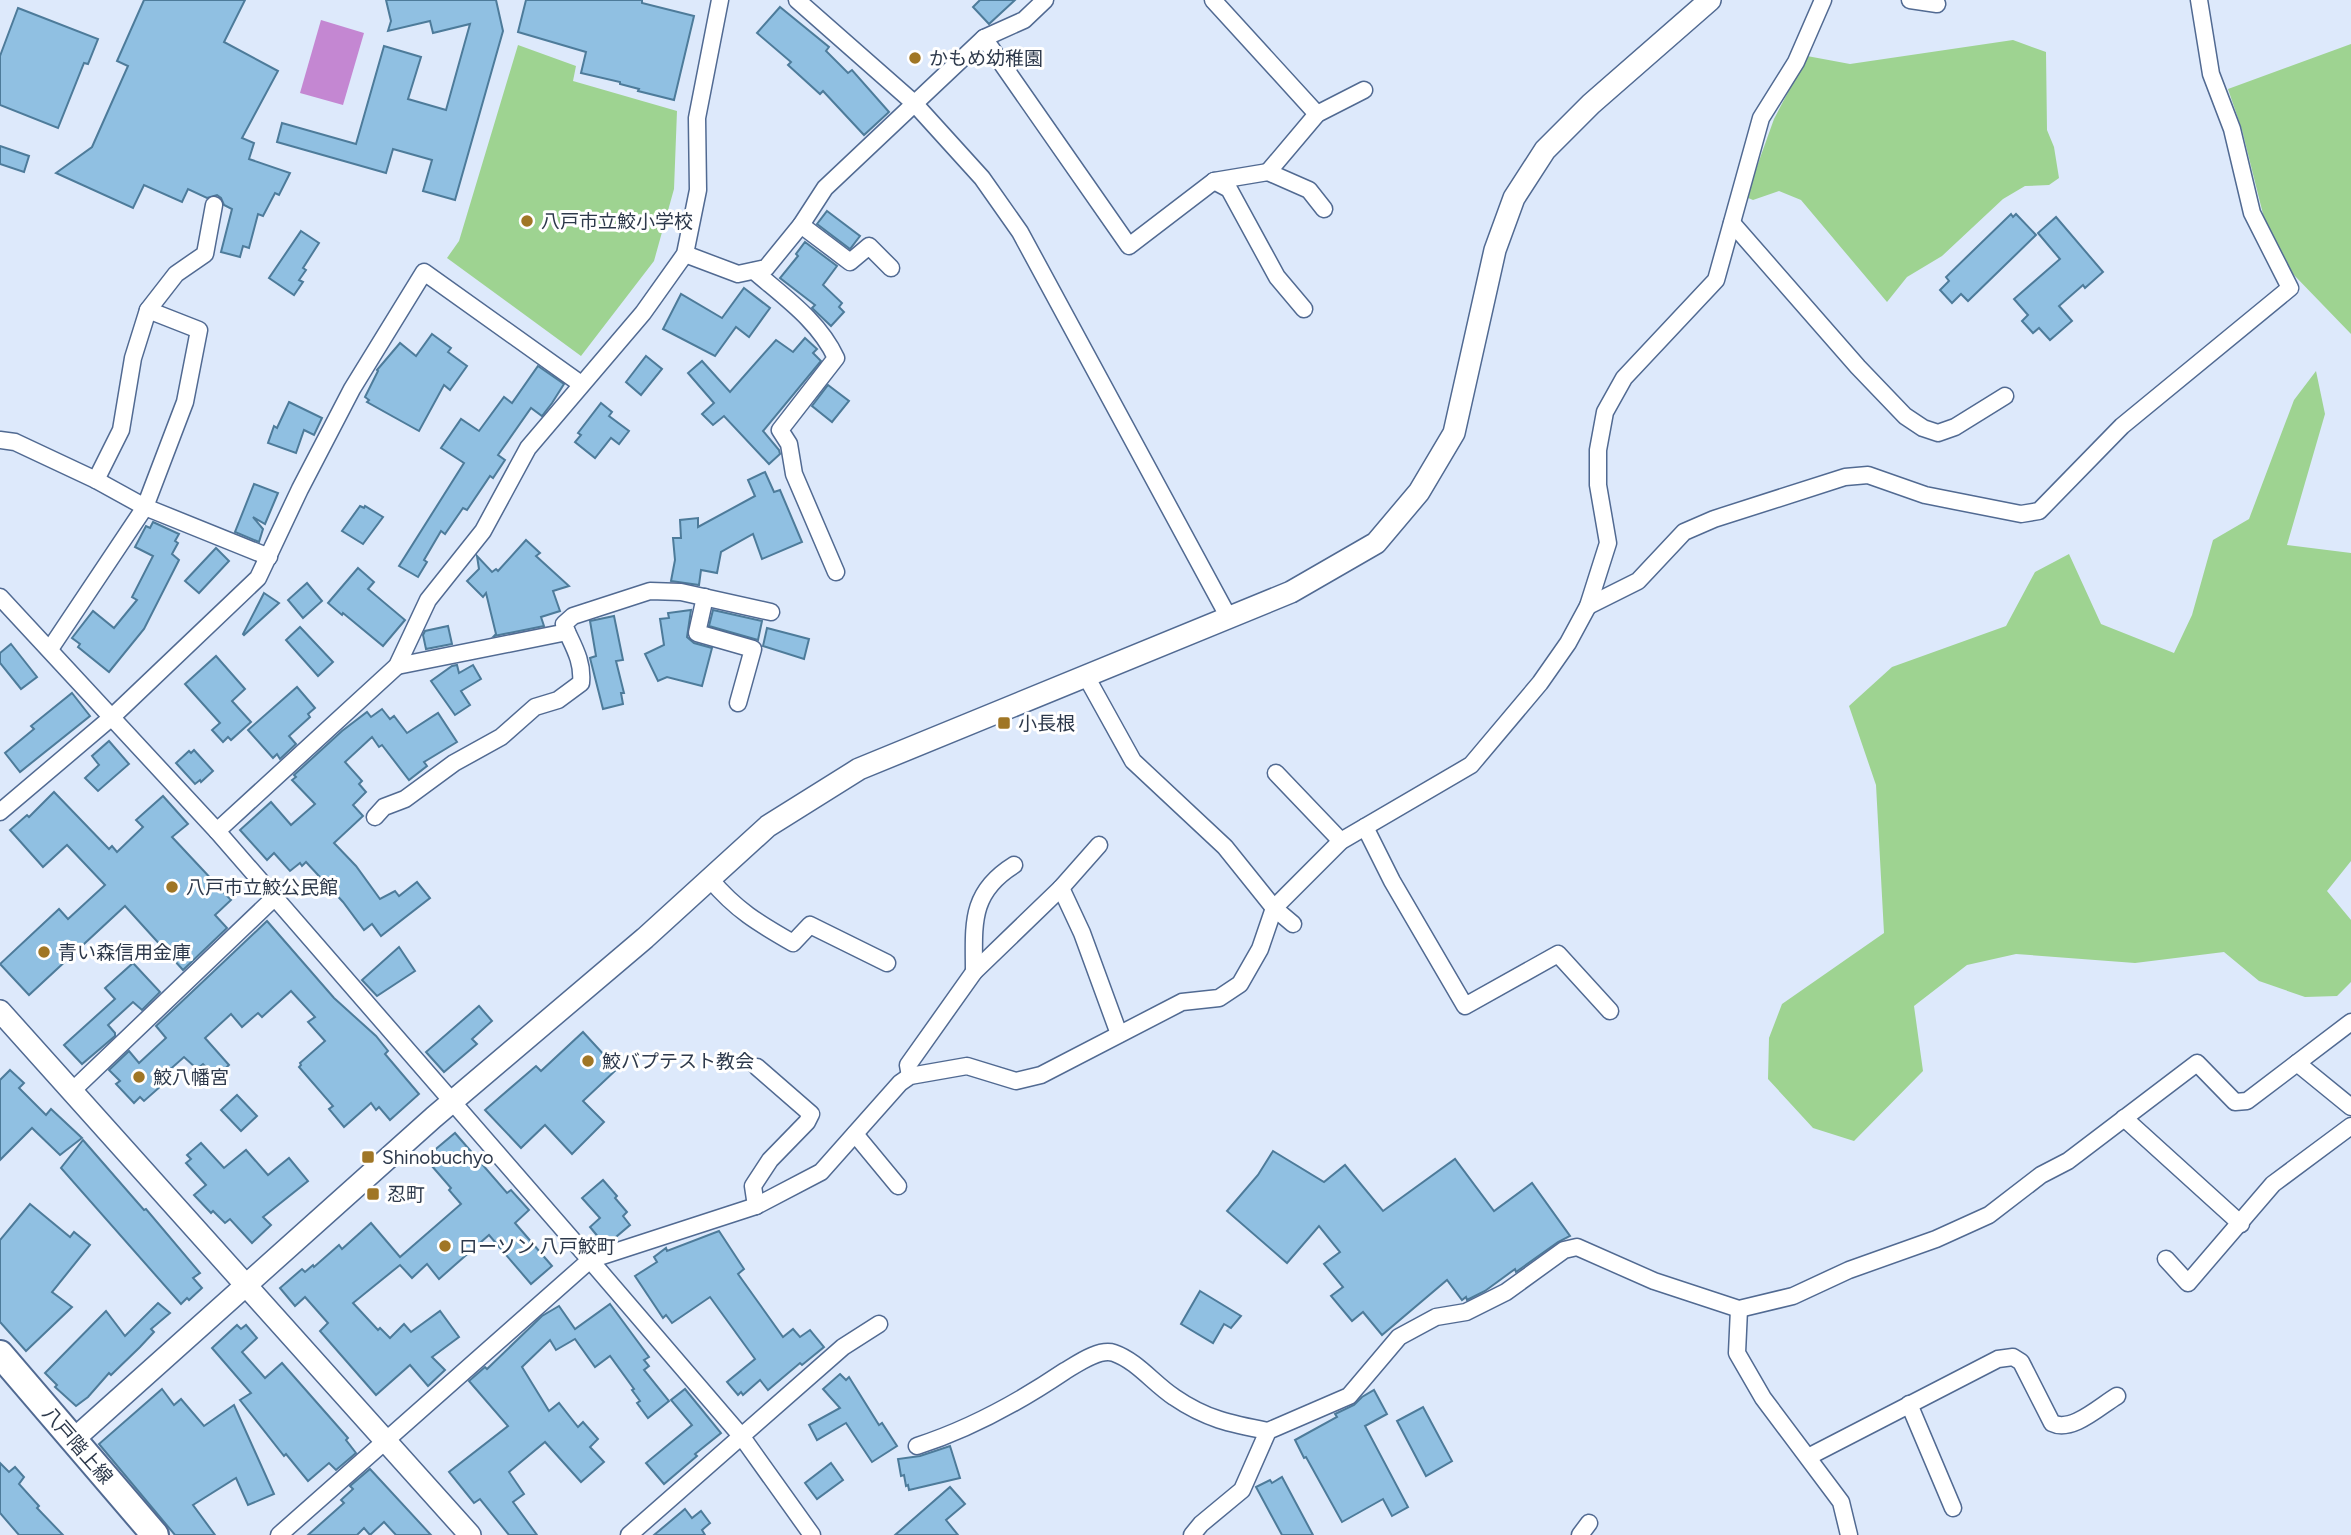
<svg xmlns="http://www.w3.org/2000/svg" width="2351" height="1535" font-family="Figtree,'Noto Sans JP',sans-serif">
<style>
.green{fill:#9ed391}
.water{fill:#c487d2}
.building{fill:#90c0e2;stroke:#4d7b9a;stroke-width:2}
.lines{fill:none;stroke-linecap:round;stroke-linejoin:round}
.minor-casing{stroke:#516a92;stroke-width:19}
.tertiary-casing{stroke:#516a92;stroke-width:24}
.primary-casing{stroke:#516a92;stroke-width:30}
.minor{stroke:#fff;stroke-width:16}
.tertiary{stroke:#fff;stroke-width:21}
.primary{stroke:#fff;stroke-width:26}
.poi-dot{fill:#a07625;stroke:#fff;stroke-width:2.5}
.labels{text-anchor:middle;stroke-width:6;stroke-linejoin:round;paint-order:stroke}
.poi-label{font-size:19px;fill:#2d394b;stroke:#fff;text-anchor:start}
.street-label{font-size:19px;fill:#2d394b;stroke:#fff}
</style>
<rect width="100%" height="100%" fill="#dde9fb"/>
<g class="green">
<polygon points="2013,40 2046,52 2047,130 2054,147 2059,178 2049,185 2025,186 2003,199 1942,256 1907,277 1887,302 1801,200 1779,191 1753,200 1746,197 1774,119 1807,56 1850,64"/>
<polygon points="2351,44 2351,334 2293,274 2264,218 2242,130 2228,89"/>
<polygon points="518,45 576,66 573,81 677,111 674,189 654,261 581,356 447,258 459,241"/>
<polygon points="2316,371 2325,414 2287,545 2351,553 2351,861 2327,891 2351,920 2351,982 2337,996 2305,997 2259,981 2224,952 2135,963 2016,954 1967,965 1914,1006 1923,1071 1854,1141 1813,1128 1768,1079 1769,1038 1782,1004 1884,933 1876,785 1849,706 1892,667 2006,626 2035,572 2069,554 2101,624 2174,653 2192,615 2213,540 2249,519 2294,400"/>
</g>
<polygon class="water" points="321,20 364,33 343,105 300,93"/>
<g class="building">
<polygon points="144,0 245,0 224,42 278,71 242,138 254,143 249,159 290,173 279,195 275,193 263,216 258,214 249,248 243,246 240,257 221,252 232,209 224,205 221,198 217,195 207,198 188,189 182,202 144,185 133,208 56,173 92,147 128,66 117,61"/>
<polygon points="386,0 496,0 503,31 455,200 423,191 432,160 393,149 386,173 277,142 282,123 356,144 384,46 421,57 408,99 446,110 470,24 433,33 430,21 388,31 391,21"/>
<polygon points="526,0 642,0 642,3 694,16 674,100 638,91 639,89 620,84 620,82 581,73 586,52 518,32"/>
<polygon points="980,0 1015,0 989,24 973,7"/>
<polygon points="780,7 829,47 826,51 848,73 852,70 889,112 864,135 823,91 820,94 788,65 791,62 757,33"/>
<polygon points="18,8 98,39 88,64 84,63 58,128 0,105 0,56"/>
<polygon points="0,146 29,156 24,172 0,164"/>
<polygon points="827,211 860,236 850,249 817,224"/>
<polygon points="2011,214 2013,217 2016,214 2036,235 1968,301 1961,294 1952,303 1940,290 1949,281 1946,277"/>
<polygon points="2056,217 2103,272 2085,288 2083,285 2059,306 2072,321 2050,340 2039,328 2033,333 2022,321 2028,315 2014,299 2060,259 2038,233"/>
<polygon points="301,231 319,243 303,268 306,270 299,280 303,282 294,295 269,278"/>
<polygon points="805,242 837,266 823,285 842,303 839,307 844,312 831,326 812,308 815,305 780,278 798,256 796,254"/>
<polygon points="744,288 770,308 749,337 736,327 715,356 663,329 681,294 722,318"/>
<polygon points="432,334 451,348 448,352 467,366 450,390 444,385 419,431 367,402 369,400 365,397 378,371 377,370 400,343 416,356"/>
<polygon points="805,338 817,349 813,353 821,361 763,431 779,450 780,454 769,464 724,416 713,425 702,414 714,403 688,373 702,361 730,392 776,340 793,352"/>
<polygon points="646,356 662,369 641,395 626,382"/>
<polygon points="538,366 564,384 552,403 542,416 531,408 498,455 505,460 493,478 490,476 467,510 463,508 445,534 441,531 424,560 427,562 418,577 399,566 464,463 441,448 461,419 479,431 504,397 512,403"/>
<polygon points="828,385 849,401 832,422 812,406"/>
<polygon points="289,402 322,418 314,435 304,430 296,453 268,443 274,426 277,428"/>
<polygon points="601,403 612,412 609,416 629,431 619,444 611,438 595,458 575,442 581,435 578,433"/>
<polygon points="765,472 774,492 780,490 802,542 762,559 753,534 721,552 717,573 701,570 699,585 671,581 675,560 673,538 681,538 680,520 698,518 698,527 755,496 748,480"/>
<polygon points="254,484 278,493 265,524 253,517 263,529 259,542 235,532"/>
<polygon points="360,506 364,508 365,506 383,517 363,544 342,531"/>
<polygon points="153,522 179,534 175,541 178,543 172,554 179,560 144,629 109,672 78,647 80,644 72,638 93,611 114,628 137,600 132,597 153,556 135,547 146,526 150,528"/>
<polygon points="526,540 540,553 536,556 569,586 553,591 560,611 541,617 544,626 494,636 496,634 486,593 483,597 467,581 479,569 477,556 492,572 496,569 498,571"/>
<polygon points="216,548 229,561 199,593 185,581"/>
<polygon points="358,568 374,582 368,589 405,620 383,646 343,613 342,615 328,603"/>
<polygon points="307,583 322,601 303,618 288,600"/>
<polygon points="264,593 279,603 244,635 243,634"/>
<polygon points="691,610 687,637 694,643 712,648 702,686 667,677 658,681 645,654 664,645 660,619 669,618 668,613"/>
<polygon points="713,610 762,621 758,640 709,626"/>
<polygon points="614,616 623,660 616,661 624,693 621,693 623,704 603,709 590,658 596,656 590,621"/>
<polygon points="448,626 452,644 426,649 423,635 425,631"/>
<polygon points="300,627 333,662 318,676 286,640"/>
<polygon points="767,628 809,639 804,659 763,646"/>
<polygon points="11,644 37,677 21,689 0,663 0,653"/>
<polygon points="216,656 245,689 232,701 251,722 231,740 228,737 223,742 212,730 220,723 185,684"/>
<polygon points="457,665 459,673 473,665 481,679 461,691 470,705 455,715 431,681 452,666"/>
<polygon points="297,687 315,708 308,714 310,717 289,736 296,744 280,759 277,754 273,758 248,730"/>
<polygon points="72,693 90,716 20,772 5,753 34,729 31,726"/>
<polygon points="382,709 390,719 394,716 407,733 438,713 457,742 424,762 427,766 409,780 382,745 379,747 372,737 345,762 362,781 359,784 366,792 353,805 363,816 334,843 356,866 380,899 395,891 399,896 417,882 430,898 381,936 372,924 364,930 343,902 306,862 302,866 300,863 290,871 274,853 267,860 240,830 271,802 291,825 315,804 292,780 296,777 294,775 342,731 367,712 371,717"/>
<polygon points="109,741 129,764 98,791 85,778 99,765 92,756"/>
<polygon points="194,750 213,771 201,782 200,780 195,784 176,763 189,751 191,753"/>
<polygon points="54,792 109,849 112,846 117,852 143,827 136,820 163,796 188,824 172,837 231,900 215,915 227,928 183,970 125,906 29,995 0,964 59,909 68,919 105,885 67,845 43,867 10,830 27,815 29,817"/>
<polygon points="267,921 334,998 376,1036 388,1051 385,1054 419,1094 390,1120 379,1107 376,1110 371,1103 344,1127 329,1109 333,1106 299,1067 301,1065 300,1063 325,1041 308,1022 315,1017 291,991 262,1017 258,1013 242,1027 231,1014 205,1038 229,1065 216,1077 203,1064 197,1069 184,1057 157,1081 161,1086 144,1101 140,1097 134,1103 116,1084 120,1081 109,1070 129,1051 139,1063 166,1038 156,1026"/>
<polygon points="399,947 415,971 377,996 362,980"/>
<polygon points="133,963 160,992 142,1010 133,1002 108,1025 115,1033 115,1036 82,1064 64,1045 115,999 105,988"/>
<polygon points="479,1006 492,1021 472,1039 477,1044 444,1072 426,1052"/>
<polygon points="583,1032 617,1069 583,1101 604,1122 572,1154 545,1125 521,1148 485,1110 536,1066 541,1071"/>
<polygon points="10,1070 24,1083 19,1088 46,1115 51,1109 82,1138 60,1155 32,1128 0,1160 0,1080"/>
<polygon points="237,1095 257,1116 241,1131 221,1110"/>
<polygon points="455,1133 507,1193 511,1190 529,1210 515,1223 552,1266 531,1284 489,1235 439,1279 427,1264 412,1278 400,1265 353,1303 378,1330 380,1328 390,1338 404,1324 411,1332 440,1311 459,1337 432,1357 445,1370 428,1386 410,1365 376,1395 320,1331 328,1323 305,1297 295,1306 280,1288 302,1269 305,1272 313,1265 314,1267 339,1245 342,1249 371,1223 400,1257 461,1204 449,1190 451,1188 425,1158"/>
<polygon points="83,1140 144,1210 146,1209 200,1273 193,1278 202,1288 189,1300 187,1298 181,1304 61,1168"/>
<polygon points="201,1143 224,1168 246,1150 268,1175 289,1158 308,1181 263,1217 271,1225 252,1243 230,1219 225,1223 213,1211 211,1213 194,1195 206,1185 186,1163 191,1159 187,1155"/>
<polygon points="1273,1151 1324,1182 1345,1165 1383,1211 1455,1159 1494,1211 1532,1183 1570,1236 1558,1242 1516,1272 1515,1269 1485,1291 1467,1300 1466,1297 1462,1300 1447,1280 1382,1335 1363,1312 1352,1321 1331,1296 1343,1287 1324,1264 1340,1252 1319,1226 1287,1263 1227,1211 1258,1175"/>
<polygon points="603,1180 617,1196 615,1198 627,1212 623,1216 630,1225 610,1242 604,1244 590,1227 600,1218 582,1198"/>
<polygon points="30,1204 70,1237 74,1232 90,1245 52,1292 72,1307 26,1351 0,1322 0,1240"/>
<polygon points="719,1231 744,1269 738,1274 783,1337 793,1329 800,1337 810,1330 824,1347 802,1365 800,1363 768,1390 760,1380 743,1395 741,1392 738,1395 727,1382 755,1359 710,1297 672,1323 666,1315 663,1318 635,1276 657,1262 654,1257 666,1248 667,1251"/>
<polygon points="1200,1291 1241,1316 1231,1328 1224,1324 1213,1343 1181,1324"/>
<polygon points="158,1303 170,1313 151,1329 154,1332 140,1347 111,1375 109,1373 88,1397 76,1406 55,1387 57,1385 45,1373 106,1311 125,1336"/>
<polygon points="610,1304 649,1357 644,1360 649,1366 644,1370 669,1401 648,1418 637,1403 640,1401 632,1390 634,1389 610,1356 595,1367 575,1339 556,1350 550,1340 522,1367 549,1411 559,1403 578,1427 583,1422 598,1439 590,1447 604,1462 581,1482 545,1442 509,1472 524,1494 513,1502 537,1535 509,1535 480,1499 474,1503 449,1472 508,1426 469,1381 485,1367 487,1369 542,1316 559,1306 575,1329"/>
<polygon points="237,1325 241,1329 246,1325 257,1338 242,1352 265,1378 282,1363 348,1438 346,1440 356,1453 336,1470 329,1463 308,1481 286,1454 284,1456 240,1400 251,1393 212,1348"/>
<polygon points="840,1374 846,1380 849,1377 879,1425 882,1423 897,1446 872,1462 846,1423 817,1440 809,1425 840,1408 823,1389"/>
<polygon points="162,1389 174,1405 181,1399 204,1426 234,1405 274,1494 248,1505 236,1478 193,1505 215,1535 175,1535 99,1444"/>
<polygon points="685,1389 721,1433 695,1454 697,1456 664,1484 646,1463 692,1425 671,1400"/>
<polygon points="1374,1390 1387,1414 1365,1426 1408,1507 1392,1516 1383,1499 1342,1522 1306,1457 1304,1458 1295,1440 1337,1417 1335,1414 1354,1405 1362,1397"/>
<polygon points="1423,1407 1452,1461 1426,1476 1397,1421"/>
<polygon points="950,1446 960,1478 909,1490 908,1485 906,1486 904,1475 901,1476 898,1459 920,1456"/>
<polygon points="0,1463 9,1472 15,1467 24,1477 19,1484 39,1506 37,1508 63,1535 19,1535 0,1513"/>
<polygon points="831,1463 843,1480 817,1499 805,1483"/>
<polygon points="370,1469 431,1535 396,1535 384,1522 370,1535 364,1528 357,1535 308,1535 344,1503 341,1500 353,1489 350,1486"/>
<polygon points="1282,1477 1313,1535 1282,1535 1256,1487 1270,1480 1272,1483"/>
<polygon points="950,1487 965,1504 946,1520 958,1535 895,1535"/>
<polygon points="685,1509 692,1518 701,1511 710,1523 702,1530 705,1535 654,1535"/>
</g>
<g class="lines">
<defs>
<g id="minor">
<polyline points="797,0 914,103 982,178 1020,232 1229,618"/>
<polyline points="1213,0 1317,114"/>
<polyline points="1910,0 1937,4"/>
<polyline points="984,38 1129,246 1214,181 1268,172 1309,190 1324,209"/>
<polyline points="1268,172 1317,114 1364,90"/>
<polyline points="1214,181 1229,189 1277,277 1304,309"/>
<polyline points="1732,223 1858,367 1905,416 1923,428 1938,433 1955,427 2005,396"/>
<polyline points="801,225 850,262 869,246 891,268"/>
<polyline points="685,254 738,274 766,268 801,225 825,188 984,38 1024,20 1045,0"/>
<path d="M754,271C784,297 819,321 836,358L780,430L789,444L794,474L836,572"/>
<polyline points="0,440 15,442 96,480 145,507 269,557"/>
<polyline points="96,480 121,430 133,358 148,310 176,274 205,254 214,205"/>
<polyline points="0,597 217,831 590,1260 742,1437 812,1535"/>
<polyline points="705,597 697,633 753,649 738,703"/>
<polyline points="1588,606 1638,581 1684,532 1714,519 1845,477 1868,475 1925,495 2021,514 2039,511 2122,426 2290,288 2252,213 2232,129 2211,74 2199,0"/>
<polyline points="567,632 564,624 573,616 650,591 681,592 771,612"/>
<polyline points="50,649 145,507 185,402 199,330 148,310"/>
<polyline points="1087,678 1133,761 1225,847 1274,908 1293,924"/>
<polyline points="1276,773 1341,841"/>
<polyline points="0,812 112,717 258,578 300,489 352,389 424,272 581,384"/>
<path d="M375,817L384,807L405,799L454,763L501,737L535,707L558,700L581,683C583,663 575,649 567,632L397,666"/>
<polyline points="1365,827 1392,881 1465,1006 1558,954 1610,1011"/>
<polyline points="217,831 397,666 428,600 483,531 528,448 643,313 685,254 698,190 697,118 720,0"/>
<path d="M710,879C736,910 758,923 793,943L810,925L887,963"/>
<polyline points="1061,888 1082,933 1119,1034"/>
<path d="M974,972C974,925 969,893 1014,865"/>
<polyline points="2297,1063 2351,1107"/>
<polyline points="910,1076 908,1065 974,972 1061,888 1099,845"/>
<polyline points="72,1091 274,898"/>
<polyline points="2124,1118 2241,1224"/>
<polyline points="855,1134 898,1186"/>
<polyline points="756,1206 753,1186 770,1160 807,1122 811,1114 757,1067"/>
<polyline points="2166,1259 2188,1283 2273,1184 2351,1126"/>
<polyline points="1739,1309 1737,1353 1763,1398 1841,1502 1849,1535"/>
<polyline points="1909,1404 1953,1508"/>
<path d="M917,1446C970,1429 1019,1402 1065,1371C1077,1364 1099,1348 1114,1353C1137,1361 1154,1384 1174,1397C1206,1419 1231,1424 1268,1431"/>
<path d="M1808,1457L1998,1359L2013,1357L2021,1362L2052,1423C2072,1433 2100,1406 2117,1396"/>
<polyline points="279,1535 590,1260 756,1206 821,1172 900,1083 910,1076 967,1066 1016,1081 1041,1075 1182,1002 1219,998 1240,984 1260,949 1274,908 1341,841 1471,765 1540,683 1568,643 1588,606 1608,543 1598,485 1598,450 1605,412 1624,378 1716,280 1761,118 1796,62 1823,0"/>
<polyline points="629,1535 843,1347 879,1324"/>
<polyline points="1192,1535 1201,1524 1242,1490 1268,1431 1349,1396 1399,1337 1436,1317 1466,1312 1506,1292 1564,1250 1577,1247 1654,1281 1739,1309 1793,1296 1849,1270 1936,1239 1989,1215 2041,1175 2068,1161 2197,1063 2235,1102 2247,1101 2351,1022"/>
<polyline points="1580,1535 1589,1523"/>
</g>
<g id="tertiary">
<polyline points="0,1011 470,1535"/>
<polyline points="73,1440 434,1117 645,938 768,826 859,769 1291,592 1376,543 1419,492 1454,433 1495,250 1514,198 1545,150 1591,104 1710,0"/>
</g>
<polyline id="primary" points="0,1354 155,1535"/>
</defs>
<use href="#minor" class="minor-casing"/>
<use href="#tertiary" class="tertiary-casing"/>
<use href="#primary" class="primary-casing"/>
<use href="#minor" class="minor"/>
<use href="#tertiary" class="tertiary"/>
<use href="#primary" class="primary"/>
</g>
<g class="poi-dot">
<circle cx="915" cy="58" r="7"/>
<circle cx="527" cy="221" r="7"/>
<rect x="997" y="716" width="14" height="14" rx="3.5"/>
<circle cx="172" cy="887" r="7"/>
<circle cx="44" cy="952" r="7"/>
<circle cx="588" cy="1061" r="7"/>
<circle cx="139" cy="1077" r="7"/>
<rect x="361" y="1150" width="14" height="14" rx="3.5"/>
<rect x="366" y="1187" width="14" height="14" rx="3.5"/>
<circle cx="445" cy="1246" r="7"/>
</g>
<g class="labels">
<g class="poi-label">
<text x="929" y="65">かもめ幼稚園</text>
<text x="541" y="228">八戸市立鮫小学校</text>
<text x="1018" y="730">小長根</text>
<text x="186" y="894">八戸市立鮫公民館</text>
<text x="58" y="959">青い森信用金庫</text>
<text x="602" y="1068">鮫バプテスト教会</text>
<text x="153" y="1084">鮫八幡宮</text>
<text x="382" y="1164">Shinobuchyo</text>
<text x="387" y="1201">忍町</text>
<text x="459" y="1253">ローソン 八戸鮫町</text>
</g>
<g class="street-label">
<text transform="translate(78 1445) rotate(49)" y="7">八戸階上線</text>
</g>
</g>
</svg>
